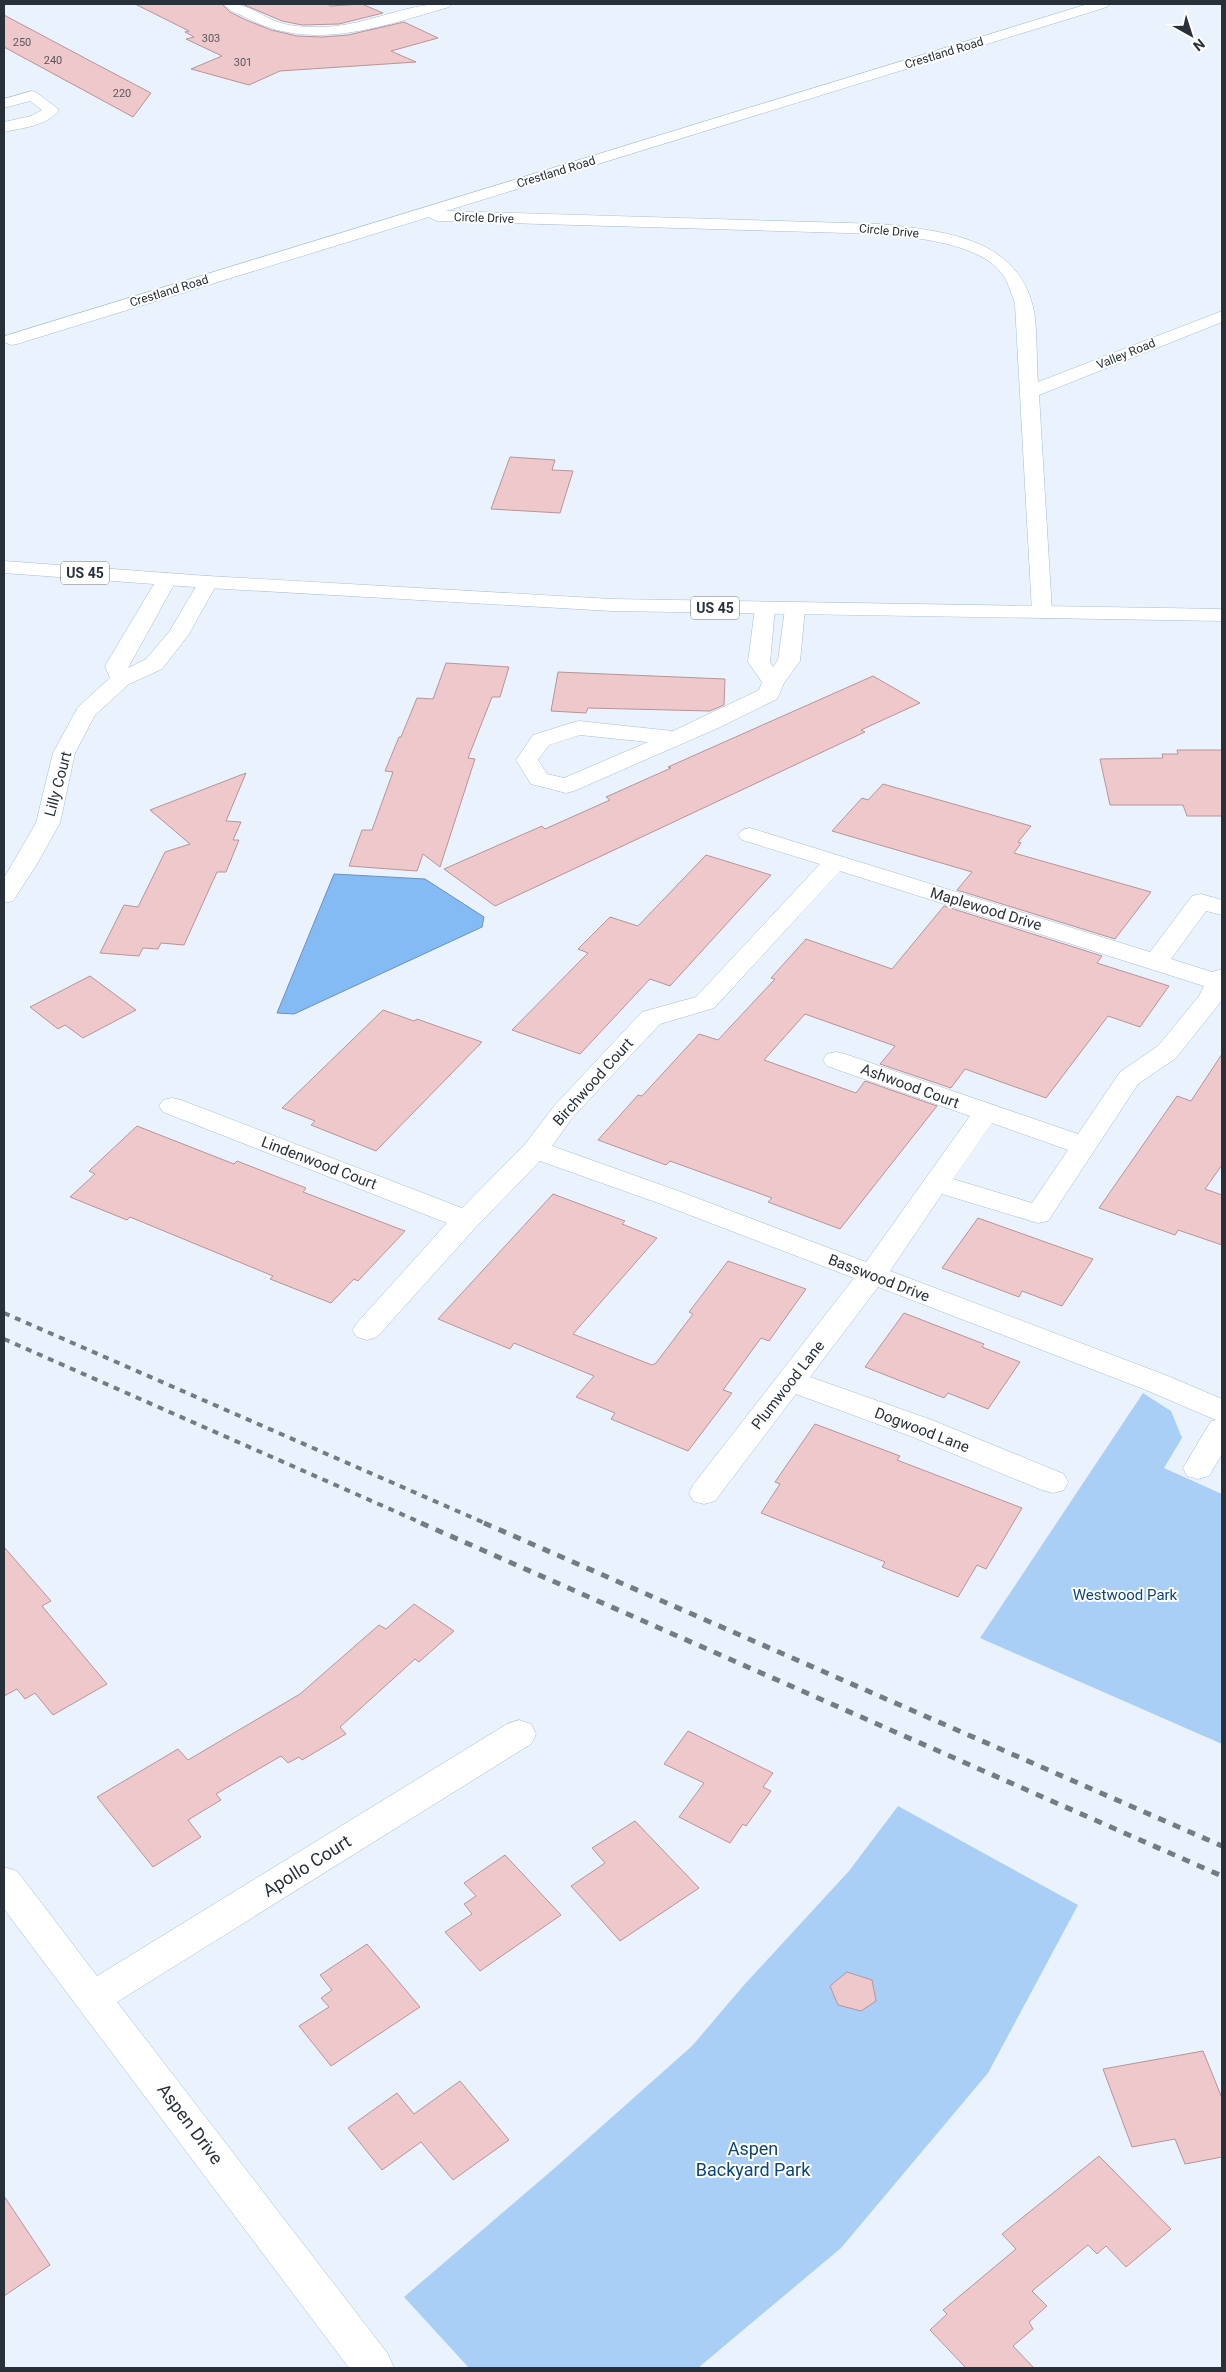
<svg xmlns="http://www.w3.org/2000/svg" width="1226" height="2372" font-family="Roboto,sans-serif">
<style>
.green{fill:#aacff6}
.water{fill:#85bbf5;stroke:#6992bd}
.building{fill:#eec8cb;stroke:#b89498}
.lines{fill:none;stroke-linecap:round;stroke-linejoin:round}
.street-casing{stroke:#a6bdd5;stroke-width:1}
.primary-casing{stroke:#a6bdd5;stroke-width:1}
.street{fill:#fff;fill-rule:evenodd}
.primary{fill:#fff;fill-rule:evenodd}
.rail-far1{stroke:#737c85;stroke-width:4;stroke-dasharray:6 6;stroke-linecap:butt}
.rail{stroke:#737c85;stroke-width:5;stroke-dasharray:8 8;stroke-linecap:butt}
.labels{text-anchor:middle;stroke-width:4;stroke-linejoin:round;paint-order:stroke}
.far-number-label{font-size:11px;fill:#5a575e}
.far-street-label{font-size:12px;fill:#28313a;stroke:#fff}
.shield{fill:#fff;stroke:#686f75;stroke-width:1}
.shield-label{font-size:14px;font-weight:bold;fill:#28313a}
.street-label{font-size:15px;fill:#28313a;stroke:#fff}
.park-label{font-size:15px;fill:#0a467a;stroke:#fff}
.near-street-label{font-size:18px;fill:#28313a;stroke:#fff}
.near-park-label{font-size:18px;fill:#0a467a;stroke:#fff}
</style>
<rect width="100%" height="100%" fill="#eaf3fd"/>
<g class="green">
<polygon points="1143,1393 1171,1411 1182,1438 1164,1468 1222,1494 1222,1744 980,1638"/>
<polygon points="898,1806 1078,1905 988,2073 841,2248 698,2368 469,2368 404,2297 557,2166 692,2046 744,1985 849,1871"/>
</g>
<polygon class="water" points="334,874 425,879 484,917 482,927 294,1014 277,1013"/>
<g class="building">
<polygon points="135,4 222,4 230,12 246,20 271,30 297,36 322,37 348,35 404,22 438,38 391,51 416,62 280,71 249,85 191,69 222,56 186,39 194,37 185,32 189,31"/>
<polygon points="242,4 327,4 331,6 362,4 383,13 339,24 302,25 282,21"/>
<polygon points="4,15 96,64 151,93 133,117 4,47"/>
<polygon points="510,457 555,460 552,470 573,471 560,513 491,509"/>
<polygon points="446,663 509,667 500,697 492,697 468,758 475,759 440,867 423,854 417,871 349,866 362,830 372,830 393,772 385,771 399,737 401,737 417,698 433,699"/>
<polygon points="558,672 725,679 724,705 710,711 588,708 586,713 551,711"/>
<polygon points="873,676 920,703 861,730 865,732 495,906 444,869 542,826 545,829 610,800 606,797 671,768 668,767"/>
<polygon points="1177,750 1222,750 1222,816 1187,816 1183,805 1110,805 1100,759 1163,758 1162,754 1178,754"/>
<polygon points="246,773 226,821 241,822 233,840 239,840 226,872 217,872 184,945 161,943 158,949 143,948 139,956 100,953 124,905 138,907 165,852 190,844 150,810"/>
<polygon points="883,784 1031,826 1018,842 1021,843 1014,853 1151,892 1115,939 957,890 972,872 832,831 862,798 868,800"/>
<polygon points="706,855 771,875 670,986 650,979 580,1054 512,1030 588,953 578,949 610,917 638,926"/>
<polygon points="944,906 1102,956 1097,963 1169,986 1140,1027 1108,1016 1046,1098 965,1069 951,1088 880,1064 895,1046 805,1014 764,1060 856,1093 865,1081 937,1106 840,1229 768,1202 772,1198 670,1161 666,1165 598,1140 638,1095 642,1096 699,1034 718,1040 775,979 771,978 806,939 892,969"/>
<polygon points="90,976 136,1010 83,1038 65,1025 58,1029 30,1007"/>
<polygon points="383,1010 414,1021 417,1019 482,1042 376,1151 311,1125 315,1121 282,1108"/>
<polygon points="1222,1054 1222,1165 1205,1189 1222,1195 1222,1245 1178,1230 1175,1235 1099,1208 1177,1096 1191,1101"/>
<polygon points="137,1126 234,1164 237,1161 306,1188 303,1192 405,1231 358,1281 354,1279 331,1303 270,1279 273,1276 130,1217 127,1220 70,1197 95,1174 89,1171"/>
<polygon points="553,1194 625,1221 622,1224 657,1238 573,1334 652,1365 656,1363 693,1314 689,1312 728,1261 806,1289 769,1341 761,1338 723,1390 732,1393 688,1451 611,1419 615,1413 576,1397 594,1376 514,1343 510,1349 438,1319"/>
<polygon points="978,1218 1093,1259 1062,1306 1022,1291 1019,1297 942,1268"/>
<polygon points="904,1313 984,1344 982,1347 1020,1362 988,1409 948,1393 944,1398 865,1367"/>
<polygon points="815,1424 900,1456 897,1460 1022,1508 986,1569 977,1565 958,1597 882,1567 885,1562 761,1513 780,1484 775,1482"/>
<polygon points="4,1547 51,1601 42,1606 107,1684 53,1715 35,1693 25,1699 17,1689 4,1696"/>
<polygon points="414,1604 454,1631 419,1662 415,1659 340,1727 346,1734 302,1760 299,1757 288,1763 281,1756 216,1794 221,1800 188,1820 201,1837 153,1867 97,1797 178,1749 188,1760 300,1694 379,1625 386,1629"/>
<polygon points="688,1731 773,1773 763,1787 771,1791 746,1826 743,1824 730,1843 679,1817 704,1783 664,1764"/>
<polygon points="635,1821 699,1888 620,1941 571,1886 605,1863 592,1848"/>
<polygon points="505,1855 561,1915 480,1971 445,1932 472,1914 464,1904 476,1896 464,1883"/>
<polygon points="367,1944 420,2007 331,2066 299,2026 329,2007 321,1998 332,1990 320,1975"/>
<polygon points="847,1972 872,1980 876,2001 861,2011 838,2005 830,1986"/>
<polygon points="1203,2051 1222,2098 1222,2157 1185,2164 1175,2139 1132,2147 1103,2069"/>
<polygon points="460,2081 509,2140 453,2180 421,2142 382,2170 348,2128 397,2093 414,2114"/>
<polygon points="1099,2156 1171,2229 1126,2267 1106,2246 1097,2254 1088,2245 1032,2291 1047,2306 1029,2322 1033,2329 1013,2346 1034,2368 966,2368 930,2330 947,2314 943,2310 1016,2249 1002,2234"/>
<polygon points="4,2196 50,2265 4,2296"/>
</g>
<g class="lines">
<defs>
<g id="street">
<path d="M224,4C248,2 259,16 281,23C294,27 309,27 323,27C367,26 410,1 451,4L449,7C383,26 312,53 247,18C239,14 229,11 224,4Z"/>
<path d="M1088,4H1109L1107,7L446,211L881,224C940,231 1013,236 1032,303C1038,321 1036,361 1038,382L1222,311V322L1039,395L1052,612L1049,616L1042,618L1035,616L1032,612L1015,304C1012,295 1009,284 1003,275C981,243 916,238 881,234L437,221L429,217L17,344L11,345L4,342L5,336Z"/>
<path d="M32,91L37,93L56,107L59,110C47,126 22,128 4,132V122L31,116L42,110L30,101L4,108V99Z"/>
<polygon points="167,573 174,575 177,579 128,668 146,659 169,632 201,578 208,576 215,578 218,582 189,634 162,669 129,684 95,715 75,753 60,823 37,864 13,901 4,903 4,878 36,823 53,753 78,707 110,678 105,666 157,579 160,575"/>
<path d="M765,602L772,604L775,608L770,662L773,667L778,660L785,609L788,605L795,603L802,605L805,609L800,661L784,683L777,699L718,728L574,791L566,793L531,784L516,760L533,735L571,723L579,721L673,731L759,690L762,682L748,662L755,608L758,604ZM580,735L648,742L564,778L547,774L538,760L549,745Z"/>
<path d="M750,828L1150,952L1192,896L1201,894L1222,900V915L1206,911L1171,959L1212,972L1222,969V1000L1219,1004L1176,1058L1138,1084L1048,1221L1038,1223L942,1194L890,1271L1168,1376L1222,1399V1454L1209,1476L1198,1479L1187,1476L1183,1468L1211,1421L1216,1420L1146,1390L878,1287L810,1377L932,1420L1064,1474L1068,1482L1064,1490L1053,1493L1042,1490L910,1436L796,1394L715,1501L704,1504L693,1501L689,1493L693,1485L854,1278L661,1204L540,1161L476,1227L377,1337L367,1340L357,1337L352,1330L357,1323L447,1223L163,1112L159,1106L163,1100L172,1098L181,1100L462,1208L525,1144L555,1105L642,1012L696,997L820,864L742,840L738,835L742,830ZM840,871L1204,986L1199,996L1158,1046L1120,1072L1078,1134L845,1054L836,1052L827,1054L823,1060L827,1066L970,1116L866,1262L681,1192L552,1146L573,1117L660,1024L714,1008ZM992,1123L1068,1150L1032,1203L953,1179Z"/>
<polygon points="519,1720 531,1724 536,1734 531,1744 117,2002 388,2354 394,2368 349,2368 4,1909 4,1867 17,1871 97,1976 507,1724"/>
</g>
<polygon id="primary" points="4,561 208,576 612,599 1222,609 1222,621 612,611 208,588 4,573"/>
</defs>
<use href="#street" class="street-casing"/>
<use href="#primary" class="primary-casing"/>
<use href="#street" class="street"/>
<use href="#primary" class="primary"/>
<g class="rail-far1">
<polyline points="4,1313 487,1524"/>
<polyline points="4,1339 424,1524"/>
</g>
<g class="rail">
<polyline points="421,1523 1222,1876"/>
<polyline points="484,1523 1222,1846"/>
</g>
</g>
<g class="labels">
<g class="far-number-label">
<text x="211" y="42">303</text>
<text x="22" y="46">250</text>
<text x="53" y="64">240</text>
<text x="243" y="66">301</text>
<text x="122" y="97">220</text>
</g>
<g class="far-street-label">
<text transform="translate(944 53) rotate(-17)" y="4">Crestland Road</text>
<text transform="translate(556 172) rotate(-17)" y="4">Crestland Road</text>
<text transform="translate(484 218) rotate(2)" y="4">Circle Drive</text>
<text transform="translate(889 231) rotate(5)" y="4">Circle Drive</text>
<text transform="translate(169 291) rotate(-17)" y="4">Crestland Road</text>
<text transform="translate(1126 354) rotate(-22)" y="4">Valley Road</text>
</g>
<g class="shield">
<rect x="61" y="561.5" width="48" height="23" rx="4"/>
<rect x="691" y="596.5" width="48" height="23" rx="4"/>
</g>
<g class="shield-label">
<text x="85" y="578">US 45</text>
<text x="715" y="613">US 45</text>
</g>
<g class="street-label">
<text transform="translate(58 784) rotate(-75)" y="5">Lilly Court</text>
<text transform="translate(986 909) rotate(17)" y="5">Maplewood Drive</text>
<text transform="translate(593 1082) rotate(-48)" y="5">Birchwood Court</text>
<text transform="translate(910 1086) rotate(20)" y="5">Ashwood Court</text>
<text transform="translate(319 1163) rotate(21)" y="5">Lindenwood Court</text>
<text transform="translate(879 1278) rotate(21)" y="5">Basswood Drive</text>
<text transform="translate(788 1385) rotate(-52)" y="5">Plumwood Lane</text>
<text transform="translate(922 1430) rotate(21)" y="5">Dogwood Lane</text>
</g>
<g class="park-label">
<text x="1125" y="1600">Westwood Park</text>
</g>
<g class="near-street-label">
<text transform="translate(307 1866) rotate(-32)" y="6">Apollo Court</text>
<text transform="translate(190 2124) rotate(53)" y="6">Aspen Drive</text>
</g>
<g class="near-park-label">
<text x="753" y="2155">Aspen<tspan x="753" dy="21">Backyard Park</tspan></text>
</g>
</g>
<rect width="1226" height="2372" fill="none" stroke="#28313a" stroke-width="10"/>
<g transform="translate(1191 35) rotate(141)" stroke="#ffffff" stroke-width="4" paint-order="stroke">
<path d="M0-4L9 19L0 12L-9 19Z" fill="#28313a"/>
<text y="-8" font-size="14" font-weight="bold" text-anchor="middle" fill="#28313a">N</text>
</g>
</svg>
